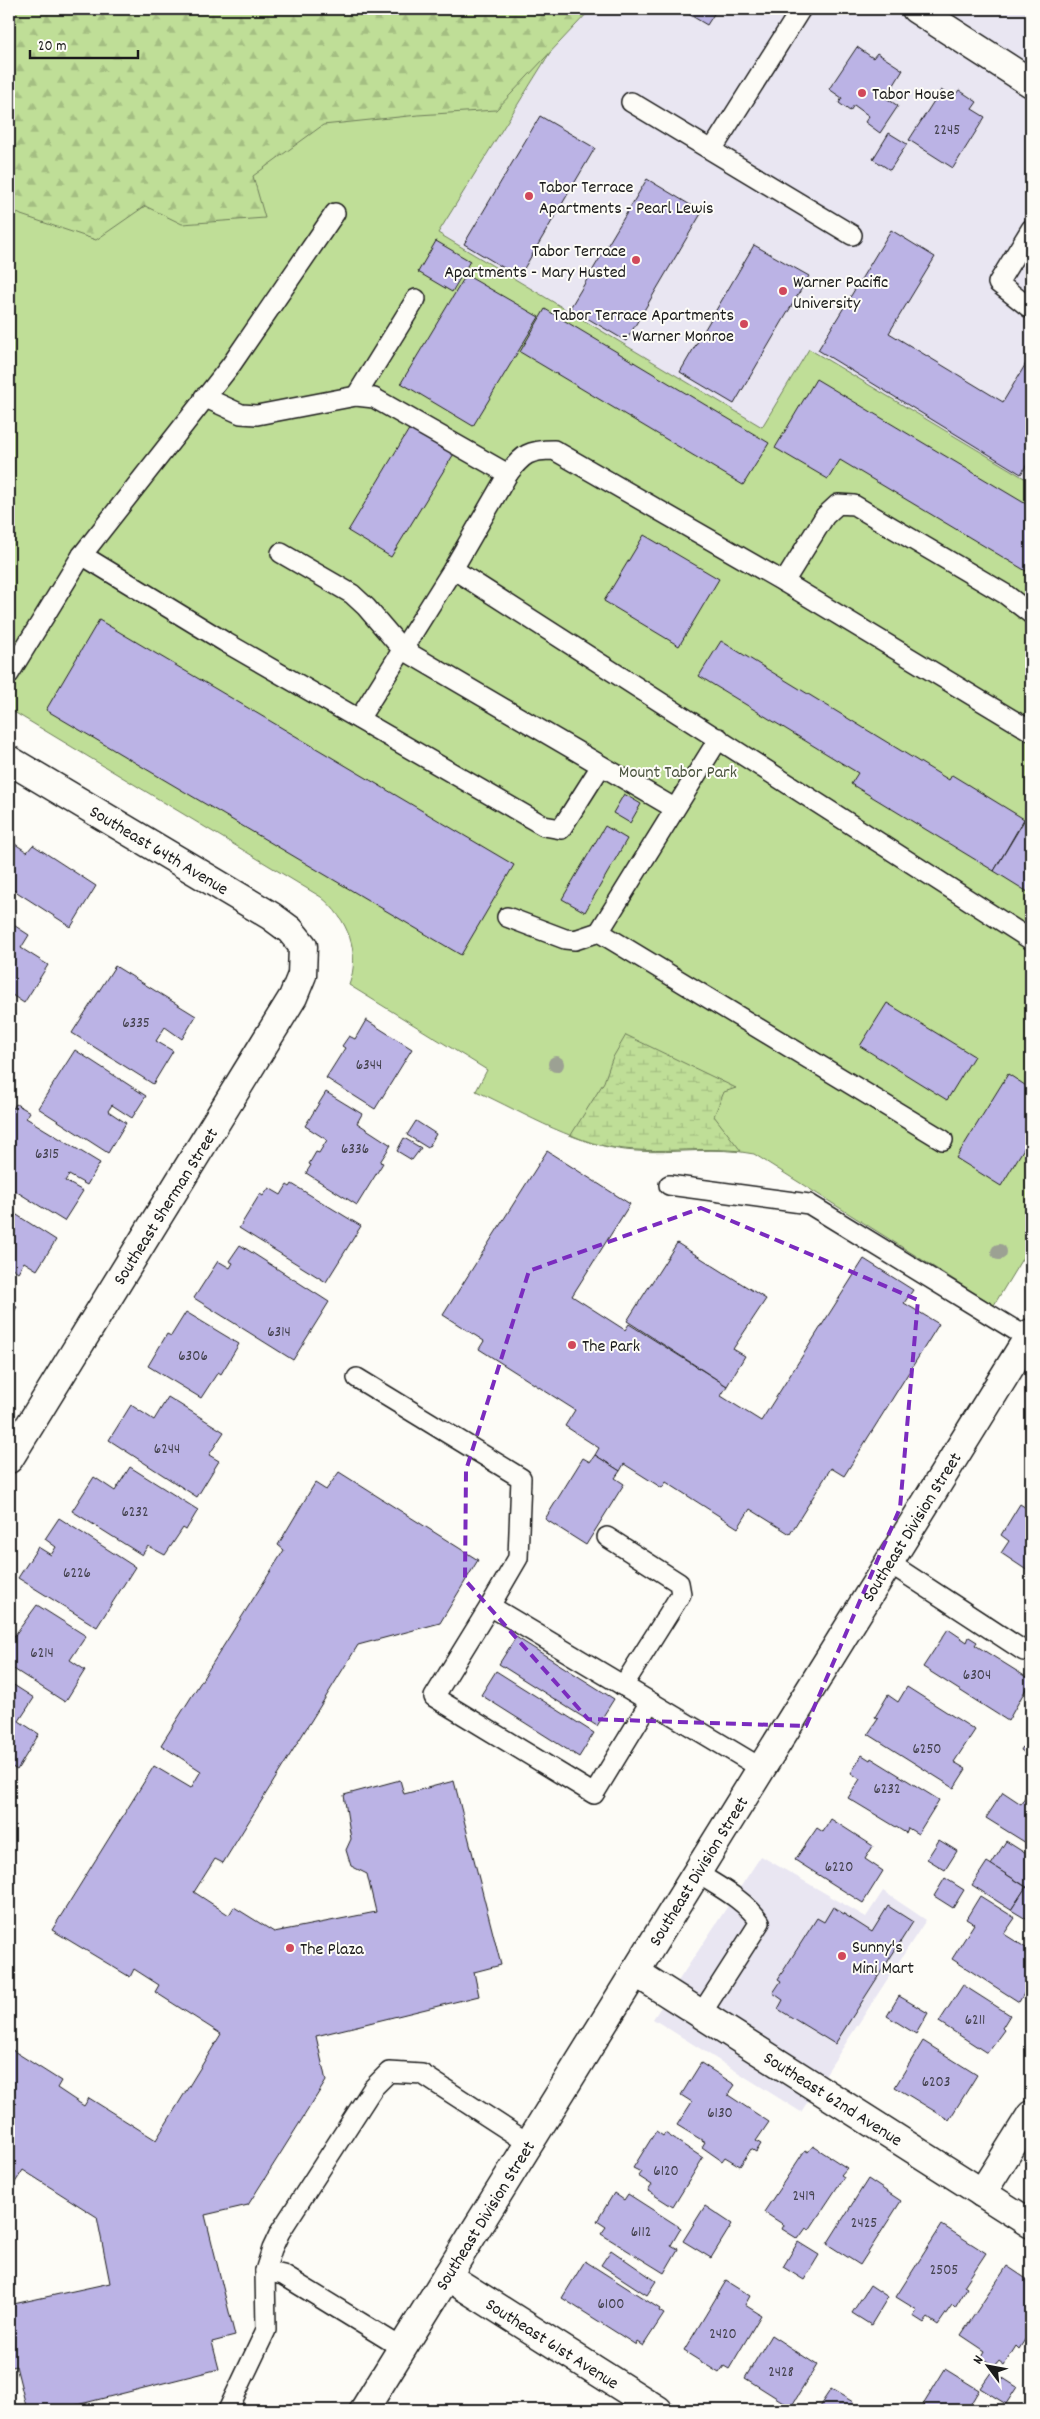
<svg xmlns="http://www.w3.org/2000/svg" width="1040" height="2419" font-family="Dekko,sans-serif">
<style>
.built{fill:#e9e6f2}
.green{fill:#bfde97;stroke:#6e7d5a}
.forest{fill:url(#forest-firs);stroke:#6e7d5a}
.wetland{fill:url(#wetland-marsh);stroke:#6e7d5a}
.building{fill:#bbb3e5;stroke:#1c1c1c}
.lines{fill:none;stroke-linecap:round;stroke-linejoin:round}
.service-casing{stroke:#1c1c1c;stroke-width:22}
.minor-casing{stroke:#1c1c1c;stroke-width:31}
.secondary-casing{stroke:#1c1c1c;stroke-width:31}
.service{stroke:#fdfcf7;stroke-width:19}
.minor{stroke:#fdfcf7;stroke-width:28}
.secondary{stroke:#fdfcf7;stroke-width:28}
.tree{fill:#9ca193}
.marked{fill:none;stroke:#7b2cbf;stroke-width:4;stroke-dasharray:10 6;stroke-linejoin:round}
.poi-dot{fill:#d1495b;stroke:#fdfcf7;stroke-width:2}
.labels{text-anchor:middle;stroke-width:4;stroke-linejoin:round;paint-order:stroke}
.number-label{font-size:15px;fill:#44424e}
.poi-label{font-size:18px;fill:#1c1c1c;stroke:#fdfcf7;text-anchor:start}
.park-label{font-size:18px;fill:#4d5641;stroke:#fdfcf7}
.street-label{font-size:18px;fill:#1c1c1c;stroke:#fdfcf7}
</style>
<defs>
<pattern id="forest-firs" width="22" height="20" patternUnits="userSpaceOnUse" patternTransform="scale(1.25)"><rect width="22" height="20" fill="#bfde97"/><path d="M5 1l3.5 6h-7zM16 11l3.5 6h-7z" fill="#a4be82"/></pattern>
<pattern id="wetland-marsh" width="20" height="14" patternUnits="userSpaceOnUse" patternTransform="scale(1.25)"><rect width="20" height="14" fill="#bfde97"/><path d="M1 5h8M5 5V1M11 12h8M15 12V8" fill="none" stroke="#a4be82"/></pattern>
</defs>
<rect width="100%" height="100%" fill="#fdfcf7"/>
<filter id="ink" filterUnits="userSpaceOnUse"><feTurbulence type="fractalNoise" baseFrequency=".02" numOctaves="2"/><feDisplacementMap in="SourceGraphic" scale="10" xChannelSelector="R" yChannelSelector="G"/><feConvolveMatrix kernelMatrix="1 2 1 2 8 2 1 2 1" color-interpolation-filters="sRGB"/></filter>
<g filter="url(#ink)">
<g class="built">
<polygon points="577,9 1031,9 1031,482 809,349 762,427 438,233"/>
<polygon points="761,1856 866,1917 883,1891 926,1920 801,2112 653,2019"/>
</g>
<path class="green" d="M9,9H577L438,233L762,427L809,349L1031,482V1244L994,1305L754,1154C715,1146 675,1154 636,1151C580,1148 526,1114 476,1091L487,1070L349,985C361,953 348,919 321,897L9,709Z"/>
<polygon class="forest" points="9,9 591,9 496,110 418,115 323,125 253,176 265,218 182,224 145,206 96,240 21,215 9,208"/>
<path class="wetland" d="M626,1035L736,1088L724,1092L714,1116L741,1151C681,1145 629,1161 571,1135L604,1082L612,1059Z"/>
<g class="building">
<polygon points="680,9 717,9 707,25"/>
<polygon points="857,47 873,58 877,53 903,70 886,98 898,106 880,133 865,122 869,116 854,105 850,111 839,103 842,98 829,89"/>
<polygon points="941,90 953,98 959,90 977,102 972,109 985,117 953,168 909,140"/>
<polygon points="540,116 595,148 519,277 464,244"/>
<polygon points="889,133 907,144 890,170 873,159"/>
<polygon points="647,179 702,212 626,341 570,308"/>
<polygon points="891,230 935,257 889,333 1003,402 1031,355 1031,458 1021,474 818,350"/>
<polygon points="436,241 470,261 452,292 418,272"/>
<polygon points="754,245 809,276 734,404 680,372"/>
<polygon points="466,275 539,317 473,426 401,383"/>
<polygon points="545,309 769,443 743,485 520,352"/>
<polygon points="816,379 1031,507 1031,574 840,460 828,479 775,448"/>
<polygon points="411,426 455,452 391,557 348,531"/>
<polygon points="644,535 719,579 679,646 604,601"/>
<polygon points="99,620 514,865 461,955 46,710"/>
<polygon points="721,641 949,780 952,775 1024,819 994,871 851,784 858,773 699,676"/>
<polygon points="624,794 641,804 630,823 613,813"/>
<polygon points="1031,809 1031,894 994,871"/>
<polygon points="605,826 627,839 585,912 562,899"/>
<polygon points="9,840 27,852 33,845 96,886 71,927 9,887"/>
<polygon points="9,922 29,935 21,948 48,965 24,1003 9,993"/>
<polygon points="115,966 196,1016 182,1039 165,1027 156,1041 173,1051 153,1084 72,1033"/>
<polygon points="887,1003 974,1056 947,1100 860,1046"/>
<polygon points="366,1020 412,1049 375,1109 326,1078 345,1048 342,1046 349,1036 355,1039"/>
<polygon points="75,1050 146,1096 132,1118 112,1105 108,1111 126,1123 108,1153 38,1108"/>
<polygon points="1008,1074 1031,1089 1031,1137 1001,1186 956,1158"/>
<polygon points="326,1092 362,1114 357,1123 391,1145 380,1162 383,1163 357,1205 306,1173 311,1165 309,1164 316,1152 319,1153 327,1140 305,1126"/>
<polygon points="16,1104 30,1112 26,1118 100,1163 87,1185 69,1175 65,1181 83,1191 64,1221 9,1187 9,1144 12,1138 9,1136 9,1115"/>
<polygon points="416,1121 436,1134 428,1148 407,1135"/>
<polygon points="404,1138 421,1148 412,1160 397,1151"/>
<polygon points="547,1151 630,1204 572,1296 625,1330 629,1324 727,1386 721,1396 761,1421 864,1259 913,1290 904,1303 939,1324 844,1476 831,1468 790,1534 750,1509 738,1528 666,1482 662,1488 624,1464 620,1471 595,1455 599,1448 565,1426 575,1410 479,1349 484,1341 443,1315"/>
<polygon points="292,1184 361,1226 326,1282 239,1228 260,1194 263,1196 269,1188 281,1195 287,1185 290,1187"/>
<polygon points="9,1210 56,1240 37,1270 24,1262 18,1272 9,1266"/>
<polygon points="677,1243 766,1299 733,1349 745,1356 727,1386 627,1321"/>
<polygon points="240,1245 329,1302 293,1360 194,1298 218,1261 230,1268 233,1263 229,1261"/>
<polygon points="9,1302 17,1307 9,1320"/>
<polygon points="186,1312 239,1344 221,1374 218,1372 201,1398 148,1366 167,1334 171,1336"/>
<polygon points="168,1397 224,1432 209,1455 219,1461 197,1497 109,1440 131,1405 154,1420"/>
<polygon points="595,1455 620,1471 615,1478 624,1484 586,1545 545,1519 583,1458 590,1462"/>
<polygon points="130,1467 198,1510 186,1530 183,1528 165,1555 148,1546 142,1555 72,1511 94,1477 115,1491"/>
<polygon points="339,1472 478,1560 440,1623 358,1645 223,1863 215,1859 194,1892 229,1915 234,1907 274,1932 376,1912 367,1874 351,1866 346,1850 351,1839 344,1795 400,1780 404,1794 454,1781 501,1965 474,1972 479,1996 316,2036 326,2081 248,2205 205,2215 235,2336 212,2342 219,2369 57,2410 27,2410 16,2366 9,2368 9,2305 110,2283 97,2217 23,2170 9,2192 9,2048 61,2081 57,2088 84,2106 89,2098 156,2140 221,2034 155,1992 159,1985 134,1969 130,1977 52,1930 154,1766 191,1788 201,1771 161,1745 284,1550 278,1545 315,1483 326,1490"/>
<polygon points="1020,1504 1031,1511 1031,1573 1001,1553 1009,1541 1001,1535"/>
<polygon points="59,1518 135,1567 97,1627 18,1578 38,1547 51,1555 56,1547 45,1539"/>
<polygon points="37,1605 86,1636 70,1660 85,1670 65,1702 9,1666 9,1643"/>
<polygon points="948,1629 967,1642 969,1637 977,1642 975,1645 1031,1680 1008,1721 923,1667"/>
<polygon points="516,1637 614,1699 597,1726 499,1664"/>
<polygon points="496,1671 594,1733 579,1757 481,1695"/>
<polygon points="9,1682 34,1698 19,1721 39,1734 17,1770 9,1765"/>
<polygon points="907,1687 975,1730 954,1762 966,1769 954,1788 868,1734 878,1719 875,1717 888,1695 898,1702"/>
<polygon points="1031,1733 1031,1757 1021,1750"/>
<polygon points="862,1755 870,1760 871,1758 939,1800 918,1834 908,1828 906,1833 848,1798 860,1779 851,1773"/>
<polygon points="1031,1787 1031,1846 986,1818 1003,1792 1021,1804"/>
<polygon points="831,1819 873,1846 865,1859 883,1871 863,1903 795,1860 817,1828 823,1832"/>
<polygon points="939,1840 957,1851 945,1870 927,1859"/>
<polygon points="1006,1841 1031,1857 1030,1889 991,1865"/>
<polygon points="987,1862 1026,1887 1011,1910 972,1885"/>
<polygon points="945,1878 964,1890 953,1908 934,1896"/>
<polygon points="1026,1887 1031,1890 1031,1922 1011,1910"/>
<polygon points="980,1896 1015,1918 1004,1934 1031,1951 1031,1982 1019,2002 952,1959 974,1924 966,1919"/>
<polygon points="888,1906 913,1922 835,2044 778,2009 783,2000 773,1993 781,1981 778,1979 817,1918 824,1922 833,1907 872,1932"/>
<polygon points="963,1985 1010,2015 1002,2028 1004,2030 987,2053 939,2022"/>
<polygon points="899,1996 928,2013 916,2034 887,2016"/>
<polygon points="923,2041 977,2075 949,2120 895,2087"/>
<polygon points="701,2063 735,2085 728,2095 769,2122 756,2141 761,2144 756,2152 751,2149 740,2166 725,2157 722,2161 702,2147 705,2142 677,2125 692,2102 681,2095"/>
<polygon points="656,2131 663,2136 665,2133 703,2158 673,2207 648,2191 652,2185 638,2176 641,2172 633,2168"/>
<polygon points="813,2146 847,2168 841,2175 844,2177 809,2230 806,2228 798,2239 782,2229 784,2225 764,2212 805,2150 808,2152"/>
<polygon points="868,2179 901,2201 860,2265 827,2244"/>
<polygon points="614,2193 624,2200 628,2194 681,2228 671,2245 678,2249 664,2273 601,2234 606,2227 597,2221"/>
<polygon points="705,2206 732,2224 711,2258 683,2241"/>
<polygon points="942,2225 986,2253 964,2286 967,2288 955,2308 952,2305 938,2325 928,2318 924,2323 913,2316 917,2310 896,2297"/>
<polygon points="798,2242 819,2255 804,2280 783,2267"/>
<polygon points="611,2250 656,2281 647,2295 601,2265"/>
<polygon points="585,2261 660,2309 659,2311 664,2314 643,2346 637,2342 636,2345 562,2298"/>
<polygon points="1007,2266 1031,2282 1031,2330 1019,2349 1016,2346 1004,2365 999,2361 995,2366 981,2358 985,2351 961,2335"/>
<polygon points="726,2281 750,2296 745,2305 761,2315 729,2369 724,2366 719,2373 684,2351"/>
<polygon points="870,2285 888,2297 871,2325 852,2313"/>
<polygon points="771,2335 817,2365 791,2407 745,2378"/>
<polygon points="945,2369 979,2390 970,2405 975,2408 974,2410 920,2410"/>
<polygon points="992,2371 1017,2387 1006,2404 980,2388"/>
<polygon points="831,2389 853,2402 848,2410 817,2410"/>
</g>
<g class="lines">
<defs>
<g id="service">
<polyline points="631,102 852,235"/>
<polyline points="712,150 801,9"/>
<polyline points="1031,229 998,283 1031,309"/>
<polyline points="356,396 416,299"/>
<polyline points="204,397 241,414 257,415 356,396 374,398 508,474"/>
<polyline points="281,553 352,594 366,607 402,649 674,808"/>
<polyline points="82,555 225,642 544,826 561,829 601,766"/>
<polyline points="453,569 1031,940"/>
<polyline points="784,582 825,516 838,504 854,505 1005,594 1031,614"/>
<polyline points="9,674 82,555 231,365 335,213"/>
<path d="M359,719L453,569L508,474C523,454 529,450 554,450L784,582L1031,731"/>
<polyline points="719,738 599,932 943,1140"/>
<polyline points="507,917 565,939 575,940 599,932"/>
<polyline points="669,1185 809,1204 1028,1338"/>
<polyline points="357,1378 521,1478 518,1558 490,1606 761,1768"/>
<polyline points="607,1537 679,1583 681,1594 623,1686"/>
<polyline points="888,1562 1024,1651"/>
<polyline points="490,1606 434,1697 594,1794 650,1702"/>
<path d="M697,1873C719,1887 745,1900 760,1922L701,2014"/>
<polyline points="265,2271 283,2275 402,2348"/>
<polyline points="228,2410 266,2330 265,2271 272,2249 280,2232 373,2088 389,2072 422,2074 528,2143"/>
</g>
<g id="minor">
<polyline points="916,9 1031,83"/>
<path id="s1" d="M9,760L271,916L290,930L303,946L302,975L293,997L9,1459"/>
<path id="s2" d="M635,1972L1031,2224"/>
<polyline points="982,2193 1031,2115"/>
<path id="s3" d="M447,2276L658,2410"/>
</g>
<g id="secondary">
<path id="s4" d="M364,2410L1031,1333"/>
</g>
</defs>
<use href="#service" class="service-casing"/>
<use href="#minor" class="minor-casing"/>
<use href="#secondary" class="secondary-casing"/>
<use href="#service" class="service"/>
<use href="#minor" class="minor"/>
<use href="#secondary" class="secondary"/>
</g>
<g class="tree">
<circle cx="556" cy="1064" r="8"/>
<circle cx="999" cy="1252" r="8"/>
</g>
</g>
<path class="marked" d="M701,1208L918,1300L900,1508L806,1726L588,1719L465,1580L466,1470L529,1271Z"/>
<g class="poi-dot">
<circle cx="862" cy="93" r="5"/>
<circle cx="529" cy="196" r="5"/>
<circle cx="636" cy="260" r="5"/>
<circle cx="783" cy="291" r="5"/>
<circle cx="744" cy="324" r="5"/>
<circle cx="572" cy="1345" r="5"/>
<circle cx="290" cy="1948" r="5"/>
<circle cx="842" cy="1956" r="5"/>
</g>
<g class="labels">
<g class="number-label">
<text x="947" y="134">2245</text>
<text x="136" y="1027">6335</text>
<text x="369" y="1069">6344</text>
<text x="355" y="1153">6336</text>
<text x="47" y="1158">6315</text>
<text x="279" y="1336">6314</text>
<text x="193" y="1360">6306</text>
<text x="167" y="1453">6244</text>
<text x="135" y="1516">6232</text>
<text x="77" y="1577">6226</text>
<text x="42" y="1657">6214</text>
<text x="977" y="1679">6304</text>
<text x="927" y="1753">6250</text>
<text x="887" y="1793">6232</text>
<text x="839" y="1871">6220</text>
<text x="975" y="2024">6211</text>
<text x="936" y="2086">6203</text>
<text x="720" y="2117">6130</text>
<text x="666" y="2175">6120</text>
<text x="804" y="2200">2419</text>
<text x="864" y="2227">2425</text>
<text x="641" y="2236">6112</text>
<text x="944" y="2274">2505</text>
<text x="611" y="2308">6100</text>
<text x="723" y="2338">2420</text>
<text x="781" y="2376">2428</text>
</g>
<g class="poi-label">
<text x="872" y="99">Tabor House</text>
<text x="539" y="192">Tabor Terrace<tspan x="539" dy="21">Apartments - Pearl Lewis</tspan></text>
<text x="626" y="256" text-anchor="end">Tabor Terrace<tspan x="626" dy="21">Apartments - Mary Husted</tspan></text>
<text x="793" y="287">Warner Pacific<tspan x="793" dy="21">University</tspan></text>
<text x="734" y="320" text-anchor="end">Tabor Terrace Apartments<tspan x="734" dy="21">- Warner Monroe</tspan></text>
<text x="582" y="1351">The Park</text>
<text x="852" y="1952">Sunny's<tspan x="852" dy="21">Mini Mart</tspan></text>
<text x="300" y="1954">The Plaza</text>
</g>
<g class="park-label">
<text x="678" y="777">Mount Tabor Park</text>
</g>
<g class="street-label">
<text dy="6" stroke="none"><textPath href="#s1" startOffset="175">Southeast 64th Avenue</textPath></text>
<text transform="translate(165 1206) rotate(-58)" y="6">Southeast Sherman Street</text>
<text dy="6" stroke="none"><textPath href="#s4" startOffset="1039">Southeast Division Street</textPath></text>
<text dy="6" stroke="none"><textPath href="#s4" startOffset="634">Southeast Division Street</textPath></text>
<text dy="6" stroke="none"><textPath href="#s2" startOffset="235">Southeast 62nd Avenue</textPath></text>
<text dy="6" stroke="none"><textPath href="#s4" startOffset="229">Southeast Division Street</textPath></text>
<text dy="6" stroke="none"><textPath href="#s3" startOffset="125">Southeast 61st Avenue</textPath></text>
</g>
</g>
<rect width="1040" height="2419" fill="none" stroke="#fdfcf7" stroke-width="30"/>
<rect x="15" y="15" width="1010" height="2389" fill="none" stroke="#1c1c1c" stroke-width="2" filter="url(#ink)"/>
<g transform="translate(988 2366) rotate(302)" stroke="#fdfcf7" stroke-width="4" paint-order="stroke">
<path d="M0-4L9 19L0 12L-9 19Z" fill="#1c1c1c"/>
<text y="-8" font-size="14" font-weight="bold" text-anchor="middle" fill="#1c1c1c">N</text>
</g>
<path d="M30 50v8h108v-8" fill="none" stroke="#1c1c1c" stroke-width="2.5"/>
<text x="38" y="50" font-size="15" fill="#1c1c1c" stroke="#fdfcf7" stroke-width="4" paint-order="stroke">20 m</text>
</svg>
